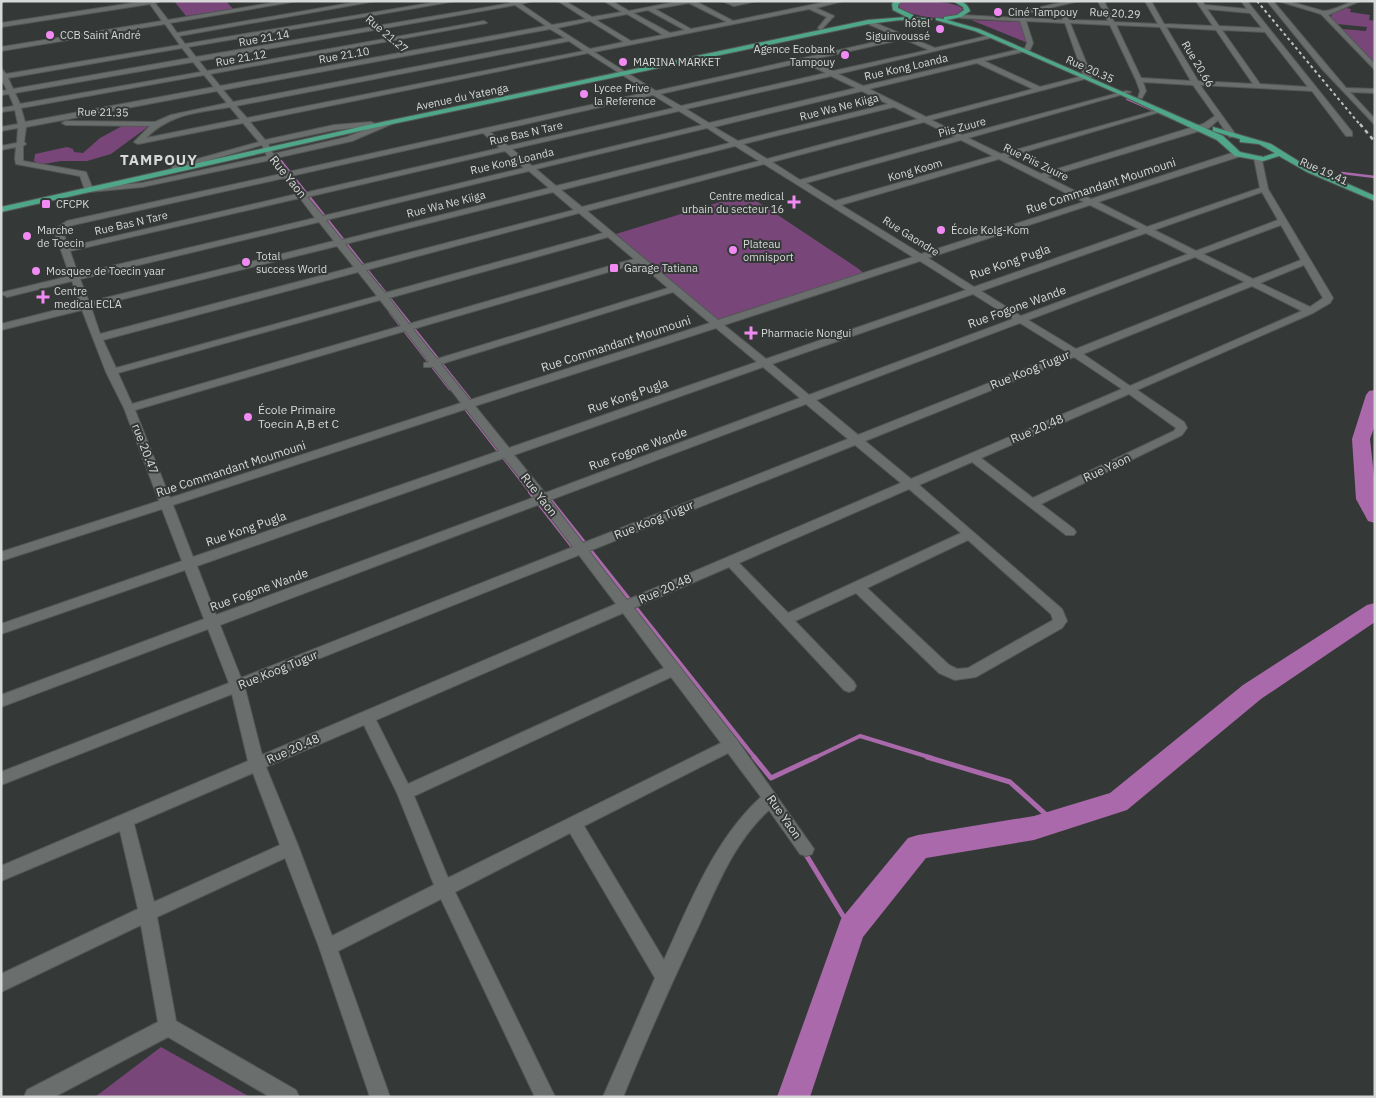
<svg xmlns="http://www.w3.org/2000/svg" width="1376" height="1098" font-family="'IBM Plex Sans',sans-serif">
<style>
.green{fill:#784678}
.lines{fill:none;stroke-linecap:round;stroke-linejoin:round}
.stream-far4{stroke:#aa69aa;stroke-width:2}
.stream-far3{stroke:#aa69aa;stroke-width:2.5}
.stream-far2{stroke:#aa69aa;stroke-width:3}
.stream-far1{stroke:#aa69aa;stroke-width:4}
.stream{stroke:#aa69aa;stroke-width:5}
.river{fill:#aa69aa;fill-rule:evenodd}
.minor-casing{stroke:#545856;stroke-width:2}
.major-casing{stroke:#545856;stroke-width:2}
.minor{fill:#6a6f6d;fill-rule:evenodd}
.major{fill:#4ea789;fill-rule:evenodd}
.rail-far1{stroke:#bfc1c0;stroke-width:2;stroke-dasharray:3 3;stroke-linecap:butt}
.rail{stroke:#bfc1c0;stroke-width:2.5;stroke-dasharray:4 4;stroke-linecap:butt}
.poi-dot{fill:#f28af3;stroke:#343937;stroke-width:2}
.labels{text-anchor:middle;stroke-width:4;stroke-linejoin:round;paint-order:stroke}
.far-poi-label{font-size:11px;fill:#d7d9d8;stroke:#343937;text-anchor:start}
.far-street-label{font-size:11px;fill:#d7d9d8;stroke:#343937}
.street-label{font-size:12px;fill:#d7d9d8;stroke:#343937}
.poi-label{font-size:12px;fill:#d7d9d8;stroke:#343937;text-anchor:start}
.far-district-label{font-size:15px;font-weight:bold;letter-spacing:1px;fill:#d7d9d8;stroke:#343937}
</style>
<rect width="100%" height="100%" fill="#343937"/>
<g class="green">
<polygon points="174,1 226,1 233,9 186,16"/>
<path d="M903,1C918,1 954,0 963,9C951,25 915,16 900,9L898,5Z"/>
<polygon points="1346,8 1351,9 1350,12 1370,15 1369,20 1375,21 1375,63 1342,29 1366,31 1367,27 1337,24 1331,17 1332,14"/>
<polygon points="971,20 1021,22 1028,43"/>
<polygon points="124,125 149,126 111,154 87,161 61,161 38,165 34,161 35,154 67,147 73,149 74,152 83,153 100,138"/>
<polygon points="746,194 856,267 865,274 719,321 616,234"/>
<polygon points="161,1047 250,1097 95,1097"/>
</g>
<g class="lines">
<polyline class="stream-far4" points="1127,99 1166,116"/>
<g class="stream-far3">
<polyline points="281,161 380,286"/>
<polyline points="1342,173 1375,177"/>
</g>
<g class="stream-far2">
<polyline points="379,285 472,402"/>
<polyline points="390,312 450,389"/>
<polyline points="464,407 531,493"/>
</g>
<g class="stream-far1">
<polyline points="530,492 576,551"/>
<polyline points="548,497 755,758"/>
<polyline points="814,758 860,736 932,758"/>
</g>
<g class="stream">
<polyline points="754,757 771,778 816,757"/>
<polyline points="927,757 1010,782 1053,821"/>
<polyline points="805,853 851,929"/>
</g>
<g class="river">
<polygon points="1375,390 1375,425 1370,439 1375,485 1375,523 1368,521 1356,499 1352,439 1366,395 1369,391"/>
<polygon points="1375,603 1375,622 1261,699 1127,810 1034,840 926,858 863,937 810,1097 777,1097 841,919 908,838 918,835 1034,816 1110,793 1243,685 1367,605"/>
</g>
<defs>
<g id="minor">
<polygon points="1,1 5,1 2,3"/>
<path d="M146,1H162L155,3L168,20L283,1H298L170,23L177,33L362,1H376L179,36L185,44L442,1H456L188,47L196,57L511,3L509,1H533L521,4L552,25L586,19L558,1H565L592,17L622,12L604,1H612L629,11L680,1H695L733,21L830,1H843L816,8L834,16L821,30L818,28L827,17L809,9L594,52L656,91L898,37L866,23L868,20L935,48L991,35L994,37L838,74L863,86L1025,48L1027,43L1020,21L960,18L962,15L1019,18L1020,12L1067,1H1079L1024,14L1025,18L1063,20L1061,14L1064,12L1069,20L1108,21L1098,1H1104L1114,22L1158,24L1145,1H1151L1164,24L1213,26L1196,1H1202L1205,5L1247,9L1241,1H1247L1352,132V136H1346L1312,91L1200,85L1236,135L1235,137H1229L1218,120L1209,128L1047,177L1091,199L1235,152H1241V156L1098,202L1147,227L1260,188L1254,158L1261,156L1268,189L1333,298L1330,303L1313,313L1137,390L1184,422L1187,428L1182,435L1041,504L1074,529L1076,532L1074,535H1066L972,462L919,485L1062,609L1067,621L1062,628L976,677L955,680L939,673L856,593L795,621L854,682L856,686L854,690L849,692L844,690L729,567L634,608L737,740L814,849L812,854L806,856L800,854L769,810C735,841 719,882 700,923C673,980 647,1038 623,1097H603L655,978L570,833L455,892L555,1097H535L441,899L338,951L390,1097H370L319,947L285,858L157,917L176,1021L296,1090L299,1097H270L168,1037L54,1097H24L27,1090L158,1022L141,925L1,992V974L138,909L120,831L1,881V866L248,761L232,694L1,785V772L229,683L208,629L1,707V695L204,619L185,570L1,634V624L182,561L162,509L1,561V552L159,501L124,408L106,372L82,310L1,330V324L80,304L72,281L7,297L2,294L4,292L70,276L54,230L67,221L281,174L270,160L142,187L89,192L85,190L80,176L16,164L15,159L16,147L1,150V146L17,143L18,128L1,131V127L18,124L15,110L1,112V108L14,106L9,94L1,95V91L7,90L1,79V68L6,74L180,45L165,24L1,51V47L162,21L150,4L1,27V23ZM689,3L727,22L691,29L655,9ZM515,5L546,26L220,86L210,74L487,23L484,21L207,71L199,61ZM1207,9L1250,13L1262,28L1219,26ZM648,10L685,30L670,33L633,13ZM627,14L663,35L631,41L596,20ZM590,21L624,42L590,49L557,28ZM1026,21L1065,23L1083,74L1080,75L1079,77L1040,87L984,61L1030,50L1033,43ZM1070,23L1110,25L1136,80L1140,91L1138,98H1142L1146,91L1143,82L1193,85L1215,116L1203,124L1041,174L1007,157L1163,111L1158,110L1001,154L968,138L1131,92L1126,91L962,135L931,120L1092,77ZM1116,25L1160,27L1191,81L1141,78ZM1166,27L1216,30L1253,84L1198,81ZM550,29L565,38L233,102L223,90ZM1222,30L1265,32L1308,87L1260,84ZM904,39L929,50L833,71L810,60ZM569,41L584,51L247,118L236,106ZM182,48L190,58L13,89L8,78ZM588,53L649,92L288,172L276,158L352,141L394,123L387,121L347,137L273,154L268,144L334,130L371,126L375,124L371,122L334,125L265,140L250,122ZM193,62L201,72L20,104L15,93ZM803,62L826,73L681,106L660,94ZM977,63L1033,89L926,117L869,89ZM204,75L214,87L25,122L21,108ZM831,76L856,88L709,123L686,109ZM217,91L227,103L171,115L155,122L66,121L62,123L66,125L150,126L134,142L138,144L243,123L259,142L172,166V170H175L262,145L267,156L142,183L92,187L86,172L23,161V146L26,144L24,142L26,127ZM862,91L888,104L738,141L714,127ZM653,95L674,108L508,146L490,132ZM230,107L240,119L146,138C171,113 197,113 230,107ZM894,107L918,119L767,159L743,144ZM679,111L702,125L532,166L512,149ZM924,122L955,137L800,180L772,162ZM707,128L730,143L556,186L536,169ZM483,133L500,148L304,193L291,176ZM961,140L993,156L835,201L806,183ZM735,146L759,161L582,207L561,190ZM505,151L524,168L323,216L307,197ZM999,159L1084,202L921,254L841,205ZM764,164L913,257L718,320L587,211ZM529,171L549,188L342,240L326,220ZM284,178L297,194L68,247L63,231L73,225ZM553,192L574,210L362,265L345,244ZM1262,192L1278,220L1196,251L1154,230ZM300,198L315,218L78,274L70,251ZM1090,205L1139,229L974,287L928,258ZM579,213L603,233L385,293L366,270ZM319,222L334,241L89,302L80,279ZM1281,225L1301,260L1253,279L1203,254ZM1146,233L1188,254L1021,316L981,291ZM608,237L634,259L409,324L389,298ZM337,246L354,267L100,334L91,307ZM1195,257L1245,282L1076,349L1028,320ZM920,261L966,290L766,359L724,325ZM639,263L668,288L437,359L413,329ZM1304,265L1323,298L1310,307L1260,283ZM358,272L377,296L116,368L103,340ZM1252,286L1302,311L1130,386L1083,354ZM673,292L710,323L470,400L441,364ZM973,294L1013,319L809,395L772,364ZM380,300L401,326L132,404L118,373ZM1020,323L1067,352L858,435L816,400ZM716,328L757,362L509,448L475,406ZM405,331L429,362L424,363V367H433L461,403L170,498L135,410ZM1074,357L1122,389L911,479L865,441ZM763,367L800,398L545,493L514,455ZM1129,394L1176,428L1174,431L1033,498L981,458ZM806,404L848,439L583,543L550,500ZM466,409L499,451L193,557L173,505ZM855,445L901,483L627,600L589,551ZM504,458L535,497L216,615L197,566ZM909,489L961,533L788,613L739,563ZM540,504L573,547L241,678L220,625ZM968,540L1051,614L1053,620L968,668L957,669L949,665L867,588ZM579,555L616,604L262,755L245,688ZM623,613L664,668L408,784L376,720ZM671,677L721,743L448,878L414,796ZM364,725L397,793L434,885L332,936L299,848L266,767ZM728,753L761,797C714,840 690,903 664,960L584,826ZM253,773L280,845L154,902L134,824Z"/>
<polygon points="722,1 757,1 734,6"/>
<polygon points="1267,1 1273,1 1346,88 1375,89 1375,93 1350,92 1375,119 1375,125 1323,70"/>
<path d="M1278,1H1288L1323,11C1336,11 1346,1 1360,1L1328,15L1375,64V70L1321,14Z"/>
</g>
<g id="major">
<polygon points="895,1 902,1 898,5 898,8 913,15 913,17 932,19 929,21 900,20 868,24 373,128 1,212 1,207 373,124 868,20 907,17 893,10 892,4"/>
<path d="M953,1C962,1 967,3 970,11L961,17L947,20L979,29L1125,93L1223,136L1240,152L1263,157L1275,153L1259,144L1240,142V139L1213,131V127L1271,144L1303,164L1375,196V201L1307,172L1279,156L1263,161L1235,156L1217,140L1121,95L975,31L936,20V18L944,19V17L957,15L964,10L963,7Z"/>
</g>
</defs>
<use href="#minor" class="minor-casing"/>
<use href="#major" class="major-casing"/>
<use href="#minor" class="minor"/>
<use href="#major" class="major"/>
<polyline class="rail-far1" points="1257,1 1361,126"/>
<polyline class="rail" points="1360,124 1375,142"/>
</g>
<g class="poi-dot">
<circle cx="998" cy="12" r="5"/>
<circle cx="940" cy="29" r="5"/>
<circle cx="50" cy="35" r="5"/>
<circle cx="845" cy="55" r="5"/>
<circle cx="623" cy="62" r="5"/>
<circle cx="584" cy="94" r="5"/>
<path d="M791.5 194.5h5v5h5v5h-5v5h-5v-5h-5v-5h5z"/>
<rect x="41" y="199" width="10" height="10" rx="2.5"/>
<circle cx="941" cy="230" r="5"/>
<circle cx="27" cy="236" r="5"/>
<circle cx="733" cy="250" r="5"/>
<circle cx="246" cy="262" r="5"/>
<rect x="609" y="263" width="10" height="10" rx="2.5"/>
<circle cx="36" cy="271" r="5"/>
<path d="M40.5 289.5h5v5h5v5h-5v5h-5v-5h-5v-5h5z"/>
<path d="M748.5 325.5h5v5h5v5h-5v5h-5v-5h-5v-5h5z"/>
<circle cx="248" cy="417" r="5"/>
</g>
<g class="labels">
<g class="far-poi-label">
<text x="1008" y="16">Ciné Tampouy</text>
<text x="930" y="27" text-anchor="end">hôtel<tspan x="930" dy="13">Siguinvoussé</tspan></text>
<text x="60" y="39">CCB Saint André</text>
<text x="835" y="53" text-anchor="end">Agence Ecobank<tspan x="835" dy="13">Tampouy</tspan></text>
<text x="633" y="66">MARINA MARKET</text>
<text x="594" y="92">Lycee Prive<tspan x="594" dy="13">la Reference</tspan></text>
<text x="784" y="200" text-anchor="end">Centre medical<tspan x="784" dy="13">urbain du secteur 16</tspan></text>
<text x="56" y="208">CFCPK</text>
<text x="37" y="234">Marche<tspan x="37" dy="13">de Toecin</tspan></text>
<text x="951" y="234">École Kolg-Kom</text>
<text x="743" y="248">Plateau<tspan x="743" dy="13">omnisport</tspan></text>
<text x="256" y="260">Total<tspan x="256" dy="13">success World</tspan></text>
<text x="624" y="272">Garage Tatiana</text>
<text x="46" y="275">Mosquee de Toecin yaar</text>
<text x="54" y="295">Centre<tspan x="54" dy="13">medical ECLA</tspan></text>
<text x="761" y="337">Pharmacie Nongui</text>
</g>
<g class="far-street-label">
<text transform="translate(1115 13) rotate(3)" y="4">Rue 20.29</text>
<text transform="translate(387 34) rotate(40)" y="4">Rue 21.27</text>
<text transform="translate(264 38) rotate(-10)" y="4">Rue 21.14</text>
<text transform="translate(344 55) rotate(-10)" y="4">Rue 21.10</text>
<text transform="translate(241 58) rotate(-10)" y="4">Rue 21.12</text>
<text transform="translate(1198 64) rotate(59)" y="4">Rue 20.66</text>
<text transform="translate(906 67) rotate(-13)" y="4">Rue Kong Loanda</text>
<text transform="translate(1090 69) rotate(24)" y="4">Rue 20.35</text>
<text transform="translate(462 97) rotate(-12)" y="4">Avenue du Yatenga</text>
<text transform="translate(839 107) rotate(-14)" y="4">Rue Wa Ne Kiiga</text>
<text transform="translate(103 112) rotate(1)" y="4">Rue 21.35</text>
<text transform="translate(962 127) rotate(-15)" y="4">Piis Zuure</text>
<text transform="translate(526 133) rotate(-13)" y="4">Rue Bas N Tare</text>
<text transform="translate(512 161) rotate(-13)" y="4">Rue Kong Loanda</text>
<text transform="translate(1036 162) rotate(26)" y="4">Rue Piis Zuure</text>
<text transform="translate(915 170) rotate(-16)" y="4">Kong Koom</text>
<text transform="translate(1324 171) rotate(24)" y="4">Rue 19.41</text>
<text transform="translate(446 204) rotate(-14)" y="4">Rue Wa Ne Kiiga</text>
<text transform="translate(131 223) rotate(-13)" y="4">Rue Bas N Tare</text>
<text transform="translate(911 236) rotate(32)" y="4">Rue Gaondre</text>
</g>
<g class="street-label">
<text transform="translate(288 177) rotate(51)" y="4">Rue Yaon</text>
<text transform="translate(1101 186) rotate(-18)" y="4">Rue Commandant Moumouni</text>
<text transform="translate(1010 262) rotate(-19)" y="4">Rue Kong Pugla</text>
<text transform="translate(1017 307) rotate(-20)" y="4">Rue Fogone Wande</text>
<text transform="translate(616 344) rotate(-18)" y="4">Rue Commandant Moumouni</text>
<text transform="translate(1030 370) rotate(-22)" y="4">Rue Koog Tugur</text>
<text transform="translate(628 396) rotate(-19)" y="4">Rue Kong Pugla</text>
<text transform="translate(1037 429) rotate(-23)" y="4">Rue 20.48</text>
<text transform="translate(145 449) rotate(69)" y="4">rue 20.47</text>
<text transform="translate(638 449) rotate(-20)" y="4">Rue Fogone Wande</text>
<text transform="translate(1107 468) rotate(-25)" y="4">Rue Yaon</text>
<text transform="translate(231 469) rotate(-18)" y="4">Rue Commandant Moumouni</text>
<text transform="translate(539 495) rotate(52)" y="4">Rue Yaon</text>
<text transform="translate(654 520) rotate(-22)" y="4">Rue Koog Tugur</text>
<text transform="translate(246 529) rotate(-19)" y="4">Rue Kong Pugla</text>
<text transform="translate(665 589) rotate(-24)" y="4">Rue 20.48</text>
<text transform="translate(259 590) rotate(-20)" y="4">Rue Fogone Wande</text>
<text transform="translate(278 670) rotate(-22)" y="4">Rue Koog Tugur</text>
<text transform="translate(293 749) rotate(-24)" y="4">Rue 20.48</text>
<text transform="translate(784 817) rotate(55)" y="4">Rue Yaon</text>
</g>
<g class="poi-label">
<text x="258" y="414">École Primaire<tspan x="258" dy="14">Toecin A,B et C</tspan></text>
</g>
<g class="far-district-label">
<text x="159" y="165">TAMPOUY</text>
</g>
</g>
<rect width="1376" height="1098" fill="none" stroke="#d7d9d8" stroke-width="5"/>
</svg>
